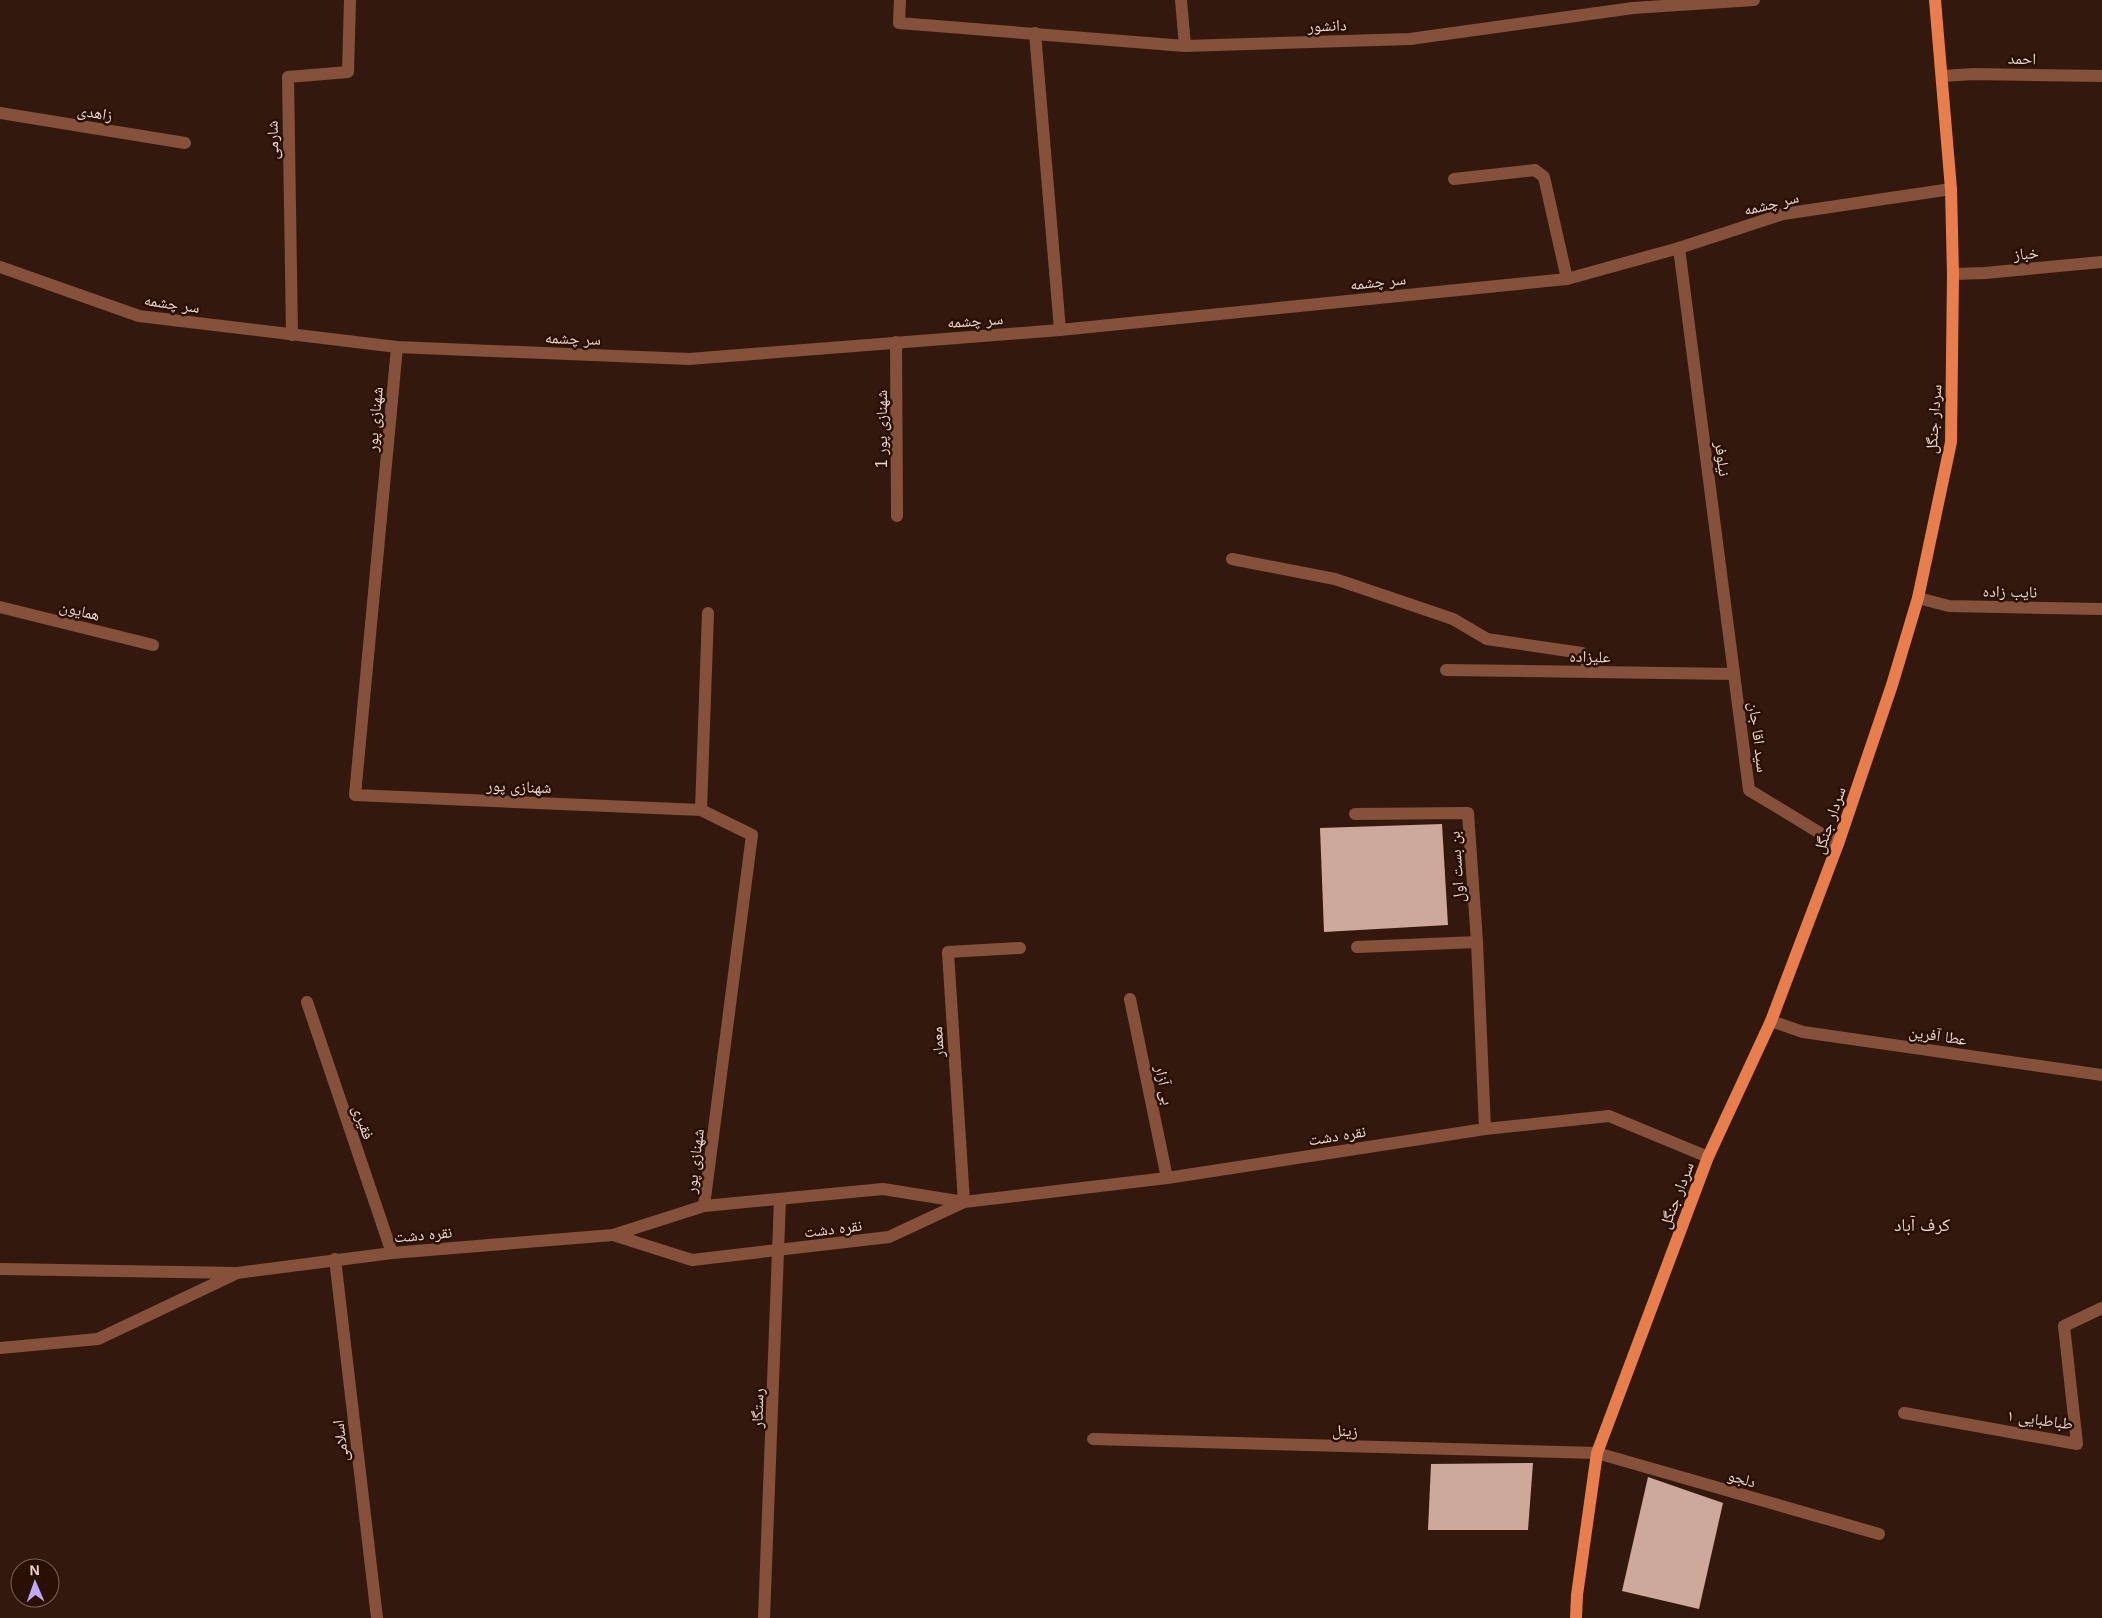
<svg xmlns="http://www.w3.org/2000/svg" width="2102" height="1618" font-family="Arial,'Noto Naskh Arabic',sans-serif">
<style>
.building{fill:#cca99a}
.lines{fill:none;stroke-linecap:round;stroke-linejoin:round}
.minor{stroke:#85513a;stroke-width:12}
.major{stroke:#e97e4d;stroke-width:12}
.labels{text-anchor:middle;stroke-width:5;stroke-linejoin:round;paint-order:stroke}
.street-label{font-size:16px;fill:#e9d7cf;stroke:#291005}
.neighbourhood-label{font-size:18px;fill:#e9d7cf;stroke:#291005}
</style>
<rect width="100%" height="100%" fill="#33190d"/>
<g class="building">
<polygon points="1442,824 1448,925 1324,932 1320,828"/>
<polygon points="1533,1463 1528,1530 1428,1530 1431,1464"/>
<polygon points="1648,1477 1723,1503 1699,1609 1622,1591"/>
</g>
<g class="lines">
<g class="minor">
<polyline points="900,0 899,23 1185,46 1410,39 1633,8 1754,0"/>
<polyline points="1181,0 1185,46"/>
<polyline points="1035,33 1060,330"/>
<polyline points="1942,76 1974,74 2102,76"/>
<polyline points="0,113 185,143"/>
<polyline points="1454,179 1535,170 1544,177 1567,279"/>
<polyline points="1679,248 1749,790 1838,844"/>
<polyline points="0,267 139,316 397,347 689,359 1060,330 1567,279 1679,248 1783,214 1951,189"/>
<polyline points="1953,274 1985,273 2102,262"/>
<polyline points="292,335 288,77 348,72 350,0"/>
<polyline points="896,342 897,516"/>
<polyline points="397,347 355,795 701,810 752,835 704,1206"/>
<polyline points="1232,559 1335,579 1453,619 1487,639 1582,653 1591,672"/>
<polyline points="1918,598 1949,606 2102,609"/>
<polyline points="0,607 153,645"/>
<polyline points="1446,670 1734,674"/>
<polyline points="701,810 708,613"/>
<polyline points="1355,814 1468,813 1477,942 1485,1129"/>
<polyline points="1357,947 1477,942"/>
<polyline points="1130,999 1167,1178"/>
<polyline points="307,1002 392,1253"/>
<polyline points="1771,1021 1803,1032 2102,1075"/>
<polyline points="964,1202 948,952 1020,948"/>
<polyline points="613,1235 692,1260 889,1237 964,1202"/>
<polyline points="335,1259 377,1618"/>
<polyline points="0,1269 237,1273 392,1253 613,1235 704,1206 883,1189 964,1202 1167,1178 1485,1129 1609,1116 1708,1157"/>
<polyline points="0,1348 98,1339 235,1274"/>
<polyline points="1904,1413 2077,1444 2064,1326 2102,1308"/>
<polyline points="1093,1439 1597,1453 1879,1534"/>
<polyline points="764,1618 780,1199"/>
</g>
<polyline class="major" points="1576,1618 1577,1595 1597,1453 1708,1157 1771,1021 1838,844 1892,685 1918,598 1951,442 1953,274 1951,189 1935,0"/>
</g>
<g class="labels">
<g class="street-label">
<text transform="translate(1327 25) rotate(-2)" y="6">دانشور</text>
<text transform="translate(2022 58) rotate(1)" y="6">احمد</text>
<text transform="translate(95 112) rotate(9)" y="6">زاهدی</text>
<text transform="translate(272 140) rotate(-91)" y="6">شارمی</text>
<text transform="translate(1771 203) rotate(-14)" y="6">سر چشمه</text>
<text transform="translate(2026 253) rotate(-5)" y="6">خباز</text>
<text transform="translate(1378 281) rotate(-6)" y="6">سر چشمه</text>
<text transform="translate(172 303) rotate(8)" y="6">سر چشمه</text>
<text transform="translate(975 320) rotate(-4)" y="6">سر چشمه</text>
<text transform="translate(573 338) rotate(2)" y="6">سر چشمه</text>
<text transform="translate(374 419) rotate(-85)" y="6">شهنازی پور</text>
<text transform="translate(1933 419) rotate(-86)" y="6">سردار جنگل</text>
<text transform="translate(881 429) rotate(-90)" y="6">شهنازی پور 1</text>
<text transform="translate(1723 459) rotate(83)" y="6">نیلوفر</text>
<text transform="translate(2010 591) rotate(1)" y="6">نایب زاده</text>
<text transform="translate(80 610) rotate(14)" y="6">همایون</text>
<text transform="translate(1590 656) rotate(1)" y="6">علیزاده</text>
<text transform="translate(1759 737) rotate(83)" y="6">سید اقا جان</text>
<text transform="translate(519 786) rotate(2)" y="6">شهنازی پور</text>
<text transform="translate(1829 820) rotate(-71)" y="6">سردار جنگل</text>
<text transform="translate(1456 867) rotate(-94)" y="6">بن بست اول</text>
<text transform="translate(1938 1035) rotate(8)" y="6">عطا آفرین</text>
<text transform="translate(937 1042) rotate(-94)" y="6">معمار</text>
<text transform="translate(1165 1085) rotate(78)" y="6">بی آزار</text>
<text transform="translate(364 1122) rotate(71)" y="6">فقیری</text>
<text transform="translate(1337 1135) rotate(-9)" y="6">نقره دشت</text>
<text transform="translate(694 1161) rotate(-83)" y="6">شهنازی پور</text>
<text transform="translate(1676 1195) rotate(-69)" y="6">سردار جنگل</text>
<text transform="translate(833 1228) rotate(-7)" y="6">نقره دشت</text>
<text transform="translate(423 1234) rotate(-5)" y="6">نقره دشت</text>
<text transform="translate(757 1408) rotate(-88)" y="6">رستگار</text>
<text transform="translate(2040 1419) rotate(8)" y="6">طباطبایی ۱</text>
<text transform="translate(1345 1430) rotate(2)" y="6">زینل</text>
<text transform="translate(340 1441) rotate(-97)" y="6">اسلامی</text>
<text transform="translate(1742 1478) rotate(16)" y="6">دلجو</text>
</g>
<g class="neighbourhood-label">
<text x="1922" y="1231">کرف آباد</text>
</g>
</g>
<g transform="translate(35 1583) rotate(358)"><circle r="24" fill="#291005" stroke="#766056"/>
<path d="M0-4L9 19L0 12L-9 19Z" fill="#bfa8f4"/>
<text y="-8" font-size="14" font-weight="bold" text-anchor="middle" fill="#e9d7cf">N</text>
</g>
</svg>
